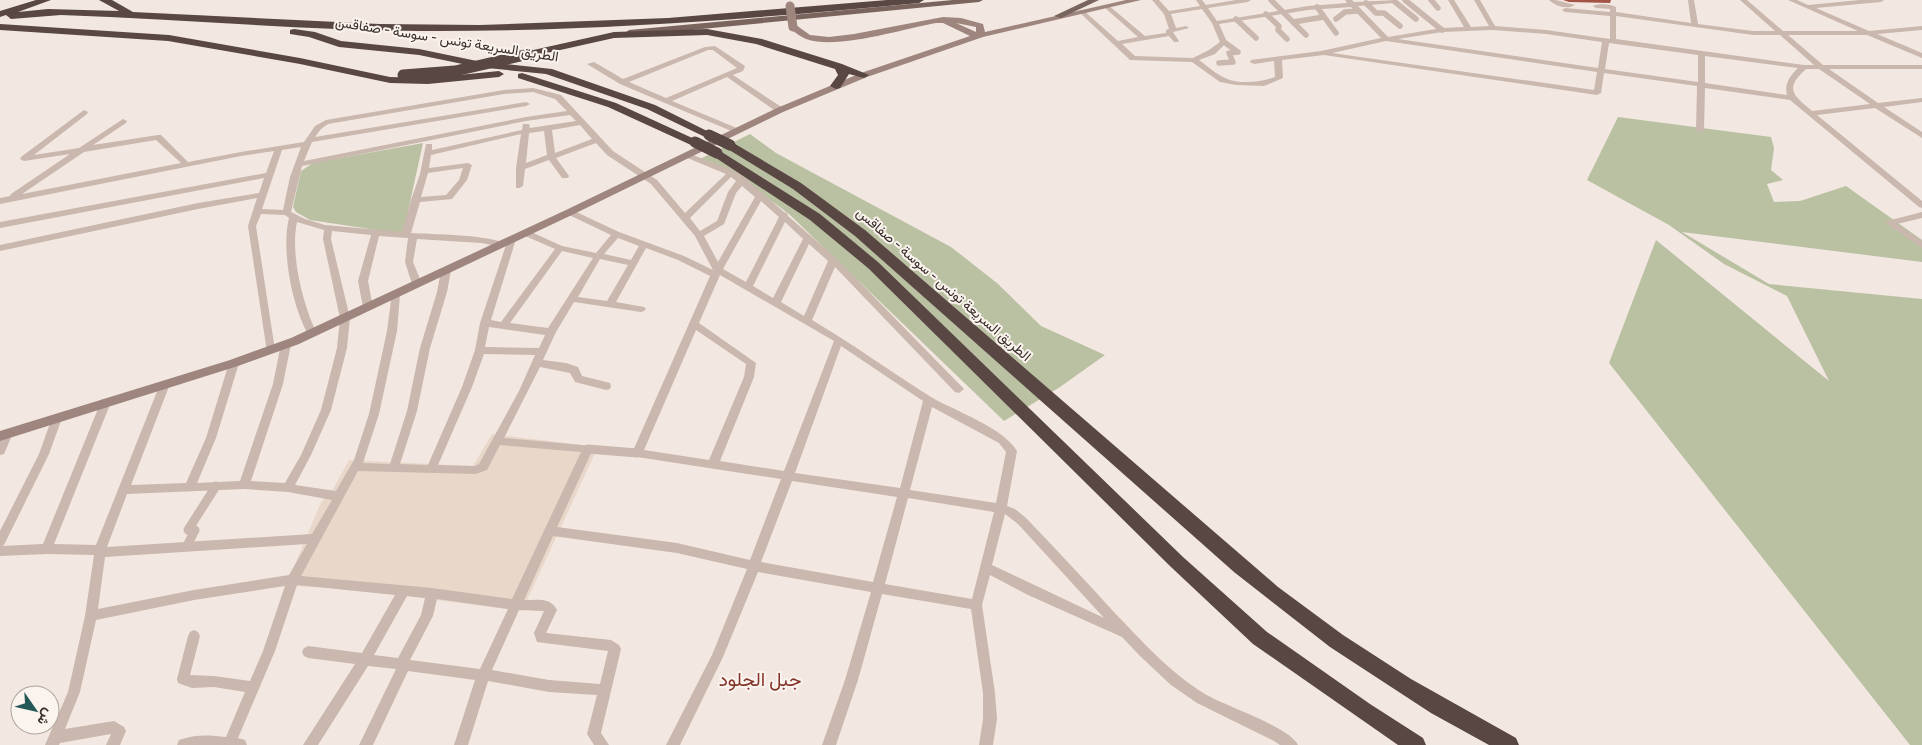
<svg xmlns="http://www.w3.org/2000/svg" width="1922" height="745" font-family="Cabin,Vazirmatn,sans-serif">
<style>
.green{fill:#bac1a2}
.plaza{fill:#e9d7ca}
.lines{fill:none;stroke-linecap:round;stroke-linejoin:round}
.pedestrian-far1{stroke:#cab7ad;stroke-width:5.5}
.pedestrian{stroke:#cab7ad;stroke-width:9}
.minor{fill:#cab7ad;fill-rule:evenodd}
.secondary{fill:#9e867f;fill-rule:evenodd}
.primary{fill:#7a645e;fill-rule:evenodd}
.motorway{fill:#594743;fill-rule:evenodd}
.secondary-bridge{stroke:#9e867f;stroke-width:9}
.motorway-bridge{stroke:#594743;stroke-width:11}
.wall{fill:#a45347}
.labels{text-anchor:middle;stroke-width:4;stroke-linejoin:round;paint-order:stroke}
.street-label{font-size:14px;fill:#392e2b;stroke:#faf3ee}
.near-quarter-label{font-size:19px;fill:#833429;stroke:#faf3ee}
</style>
<rect width="100%" height="100%" fill="#f2e8e1"/>
<g class="green">
<polygon points="1618,117 1771,137 1774,148 1771,170 1783,180 1767,184 1774,202 1800,201 1846,186 1922,240 1922,262 1682,232 1769,284 1922,299 1922,745 1910,745 1609,363 1656,240 1829,381 1787,296 1724,264 1669,225 1587,180"/>
<path d="M750,134L776,153L951,247L997,283L1041,326L1105,355L1060,387L1004,421L790,215C761,192 732,173 698,160Z"/>
<polygon points="423,143 403,234 310,220 296,212 293,207 301,171 313,163"/>
</g>
<polygon class="plaza" points="492,434 598,447 522,611 344,588 286,586 321,502 331,493 349,460 473,466"/>
<g class="lines">
<g class="pedestrian-far1">
<polyline points="1271,0 1306,35"/>
<polyline points="1405,0 1442,30"/>
<polyline points="1431,0 1438,8"/>
<polyline points="1394,1 1416,19"/>
<polyline points="1366,3 1376,13 1384,13 1400,26"/>
<polyline points="1317,7 1336,33"/>
<polyline points="1266,14 1279,26 1278,30 1287,39"/>
<polyline points="1236,19 1256,38"/>
<polyline points="1336,19 1345,12 1357,11"/>
<polyline points="1293,22 1324,17"/>
<polyline points="1219,63 1233,62 1229,53 1238,52 1224,42"/>
</g>
<g class="pedestrian">
<polyline points="588,449 637,453"/>
<polyline points="187,546 195,530 188,530 216,486"/>
</g>
<g class="minor">
<path d="M1152,0H1159L1169,11L1200,6L1196,0H1202L1206,5L1236,0H1251L1248,2L1208,8L1217,21L1308,6L1347,3L1345,0H1352L1354,2L1397,0L1396,2L1394,3L1358,6L1388,37L1442,28L1464,27L1448,0H1454L1471,27L1489,26L1474,0H1480L1495,26L1546,30L1610,39V16L1565,12L1562,10L1565,8L1610,12V9L1596,8L1593,6C1598,3 1611,4 1616,7V12L1691,23L1688,0H1694L1698,24L1753,31H1775L1740,0H1747L1783,31H1858L1788,0H1797L1808,5L1860,0H1884L1881,2L1816,8L1869,31L1922,26V30L1877,34L1922,53V58L1867,35H1788L1823,65H1922V69H1829L1878,103L1922,98V102L1884,107L1922,132V138L1875,108L1817,115L1922,201V208L1919,207L1790,100L1705,88L1704,130L1700,132L1696,130L1697,86L1604,73L1601,93L1597,95L1324,55L1282,60L1283,78L1264,86L1236,85L1220,82L1192,62L1130,60L1078,11L1083,10L1118,41L1138,37L1104,7V5H1108L1145,36L1166,33V30L1169,29L1164,14ZM1351,7L1381,38L1321,51L1251,60L1250,62L1254,64L1274,61L1275,77C1261,82 1240,85 1225,78C1216,74 1207,66 1199,60L1215,54L1227,42L1219,24L1308,10ZM1202,9L1212,23L1220,42L1209,50L1193,58L1135,56L1122,44L1169,36L1174,42H1178L1179,41L1173,32L1189,28L1186,26L1176,28L1171,14ZM1616,16L1753,35H1780L1814,65H1804L1616,39ZM1493,30L1546,34L1602,42L1598,68L1398,39L1442,32ZM1386,41L1597,72L1594,90L1332,53ZM1609,43L1698,55V82L1605,69ZM1705,56L1798,68C1790,76 1784,84 1787,95L1705,83ZM1806,69H1819L1870,104L1812,111C1793,95 1784,89 1806,69Z"/>
<path d="M1549,0H1556L1575,5C1567,10 1555,6 1549,0Z"/>
<path d="M715,46L745,66L743,71L733,75L783,108V112H777L727,77L672,101L739,129V133H736L620,84L587,64L594,62L623,79L705,47ZM708,50H713L737,68L666,98L629,82Z"/>
<path d="M533,88L561,95L613,151L657,180L685,213L726,174L685,157V153H688L734,171L745,178L784,212L787,213L788,216L836,258L964,389L959,393L955,392L835,267L812,320C853,344 891,372 931,397C955,411 1004,428 1017,451L1007,506L1015,509L1026,518C1055,548 1084,579 1112,610C1141,640 1169,672 1205,694C1225,706 1290,727 1298,745H1280L1274,741L1197,703L1171,685L1140,656L1122,637L1028,595L990,575L982,605L995,693L997,719L993,745H979L983,719V693L971,609L882,594L858,680L836,745H822L845,680L871,592L758,572L723,657L680,745H666L712,655L747,569L677,553L553,536L524,600C537,600 551,597 557,610L546,633L611,640L619,645L621,649L601,733L609,745H594L587,734L597,695L549,692L488,681L468,745H454L475,680L408,671L373,745H359L396,669L368,666L318,745H303L355,664L308,658L304,656L302,652L304,648L308,646L362,653L395,595L297,585L275,651L238,738L245,740L247,745H177L179,740C195,734 210,735 226,737L245,692L214,687L192,688L178,683L177,679L188,636L190,632L194,630L198,632L200,636L190,675L214,676L250,681L263,651L285,586L194,600L96,620L80,692L65,729L114,721L124,727L126,731L120,745H106L111,734L60,743L59,745H45L68,692L85,616L94,555L47,554L0,556V531L39,454L53,415H61L62,418L49,454L4,545L2,546L43,544L102,399H110L111,402L54,544L96,545L160,384L165,380L170,384L131,485L186,483L206,438L229,363L234,359L239,363L216,438L197,483L240,481L273,384L281,344L286,341L291,344L283,384L251,481L285,483L301,455L321,410L337,348L340,318L323,239L324,230L297,222C290,254 303,305 317,334L312,337L309,336C292,307 281,250 289,218L285,215L261,214L256,226L275,350L270,353L267,352L248,226L257,198L198,209L0,251V245L198,203L259,193L264,178L0,228V222L266,173L274,151L241,156L0,204V198L10,196L11,194L70,154L24,161L20,159L21,157L84,110L88,112L87,114L34,155L79,148L123,119L127,121L126,123L93,145L158,135H161L188,162L241,152L304,142L315,126L326,120L504,90ZM533,92L555,99L567,111L526,117L304,161L312,142L526,106L530,104L526,102L315,137L321,129L328,124L504,94ZM570,115L576,121L530,128L529,124H523L522,130L432,150V144H426L420,174L411,200L402,232L325,225L305,219L291,212L302,166L526,121ZM580,125L592,139L555,153L552,130ZM544,131L547,155L526,163L529,133ZM521,134L516,168V188H519L523,186L525,169L549,160L562,178H568L569,176L556,158L596,143L607,155L651,184L695,236L713,270L684,256L619,232L570,209L567,210V214L611,235L596,253L562,246L529,231H523L522,233L523,235L555,249L501,322L491,320L516,239L515,237H509L506,244C493,235 430,234 411,233L420,202L452,199L467,180L472,165L468,163L429,168L431,155ZM156,140L181,163L22,194L84,152ZM301,147L290,177L283,210L262,209L282,150ZM463,168L459,180L446,195L421,197L428,173ZM731,177L736,181L728,192L717,221L700,231L690,218ZM742,186L755,197L718,262L704,236L724,224L736,193ZM761,201L779,217L746,282L723,269ZM785,222L803,239L773,298L753,286ZM332,231L371,235L358,281L363,307L368,310L373,307L368,281L379,236L408,238L405,262L412,284L417,287L422,284L413,262L417,239L481,243L502,247L506,245L480,323L475,350L462,387L428,465L400,464L417,411L430,348L447,292L451,270L446,267L441,270L437,292L420,348L407,411L390,464L363,463L379,414L397,331L400,295L398,293H392L387,331L369,414L354,460L336,491L295,485L311,455L331,410L347,348L350,318L331,239ZM618,238L639,246L631,260L604,254ZM809,244L828,261L804,316L781,302ZM646,248L678,260L710,276L632,453L633,456L637,457L781,479L750,560L677,543L557,527L593,449L592,446L504,438L540,367L570,373L575,382L606,390L610,389L611,386L610,383L582,376L578,367L566,363L543,360L556,332L574,302L641,312L644,311L646,309L644,307L616,302ZM562,251L593,258L548,328L510,323ZM600,259L628,265L607,301L578,297ZM720,275L834,341L784,471L720,461L754,377L756,363L699,323ZM489,327L545,335L539,348L485,347ZM696,330L746,364L744,377L709,460L644,450ZM841,346L923,401L900,488L795,473ZM484,354L535,355L519,391L479,464L475,466L438,465L472,387ZM932,407L999,443L1006,452L996,503L910,490ZM500,445L581,452L512,599L432,588L301,576L358,471L476,474L487,470ZM792,481L897,497L873,582L761,562ZM244,489L288,492L332,500L312,534L107,547L127,494ZM908,498L994,512L972,599L885,584ZM1005,514L1018,524L1104,618L992,565ZM307,544L289,575L194,590L98,609L105,557ZM407,596L425,598L421,615L398,658L374,655ZM437,599L508,609L480,669L410,660L433,616ZM519,610L544,611L534,633L537,642L608,651L600,684L549,680L492,670Z"/>
<polygon points="1922,212 1922,218 1897,224 1922,241 1922,248 1886,223 1887,221"/>
<polygon points="8,429 12,430 13,433 4,454 0,455 0,439 4,430"/>
</g>
<path class="secondary" d="M1126,0H1141L983,37L867,77L783,112L574,214L299,344L238,366L0,441V431L230,360L291,338L566,210L777,108L861,73L970,36L943,23H936C902,29 838,50 806,39C801,37 795,32 790,29V25H796L810,35L829,37L854,34L943,17L961,18L983,24L985,32ZM956,23L976,27V32Z"/>
<g class="primary">
<polygon points="953,0 983,0 979,2 629,36 625,33 629,30"/>
<polygon points="1088,0 1099,0 1061,18 1054,16"/>
</g>
<g class="motorway">
<path d="M36,0H51L18,12L48,9L119,11L99,0H112L133,12L379,24L480,25L668,18L887,0H924L919,3C753,19 586,32 419,31C300,30 180,19 61,15L11,19L6,15L0,17V11Z"/>
<polygon points="0,24 169,35 300,58 390,77 428,78 499,71 504,74 499,77 428,84 390,83 300,64 168,41 0,30"/>
<polygon points="294,29 315,32 341,41 419,49 477,61 552,69 655,105 715,135 709,139 705,137 647,109 546,74 477,67 419,55 339,47 309,37 290,34 290,30"/>
<polygon points="707,29 762,39 842,64 869,75 864,78 849,74 840,88 836,89 830,86 838,75 835,69 756,44 707,35 614,38 529,57 524,54 529,51 614,32"/>
<polygon points="522,73 616,103 701,142 695,146 691,145 608,107 518,78 518,74"/>
<polygon points="730,141 801,183 865,230 1278,587 1343,635 1411,679 1516,738 1519,745 1489,745 1431,713 1330,647 1234,572 855,236 793,189 726,148 724,145"/>
<polygon points="717,149 820,214 878,262 1183,557 1267,632 1370,704 1423,738 1426,745 1398,745 1253,644 1171,567 868,268 810,220 713,156 711,153"/>
</g>
<polyline class="secondary-bridge" points="790,6 793,27"/>
<g class="motorway-bridge">
<polyline points="403,75 455,71 529,54"/>
<polyline points="709,135 730,145"/>
<polyline points="695,142 717,153"/>
</g>
</g>
<polygon class="wall" points="1563,0 1611,0 1610,3 1569,2"/>
<g class="labels">
<g class="street-label">
<text transform="translate(447 39) rotate(9)" y="5">الطريق السريعة تونس - سوسة - صفاقس</text>
<text transform="translate(944 284) rotate(41)" y="5">الطريق السريعة تونس - سوسة - صفاقس</text>
</g>
<g class="near-quarter-label">
<text x="760" y="686">جبل الجلود</text>
</g>
</g>
<g transform="translate(35 710) rotate(124)"><circle r="24" fill="#faf3ee" stroke="#ada4a0"/>
<path d="M0-4L9 19L0 12L-9 19Z" fill="#235856"/>
<text y="-8" font-size="14" font-weight="bold" text-anchor="middle" fill="#392e2b">ش</text>
</g>
</svg>
